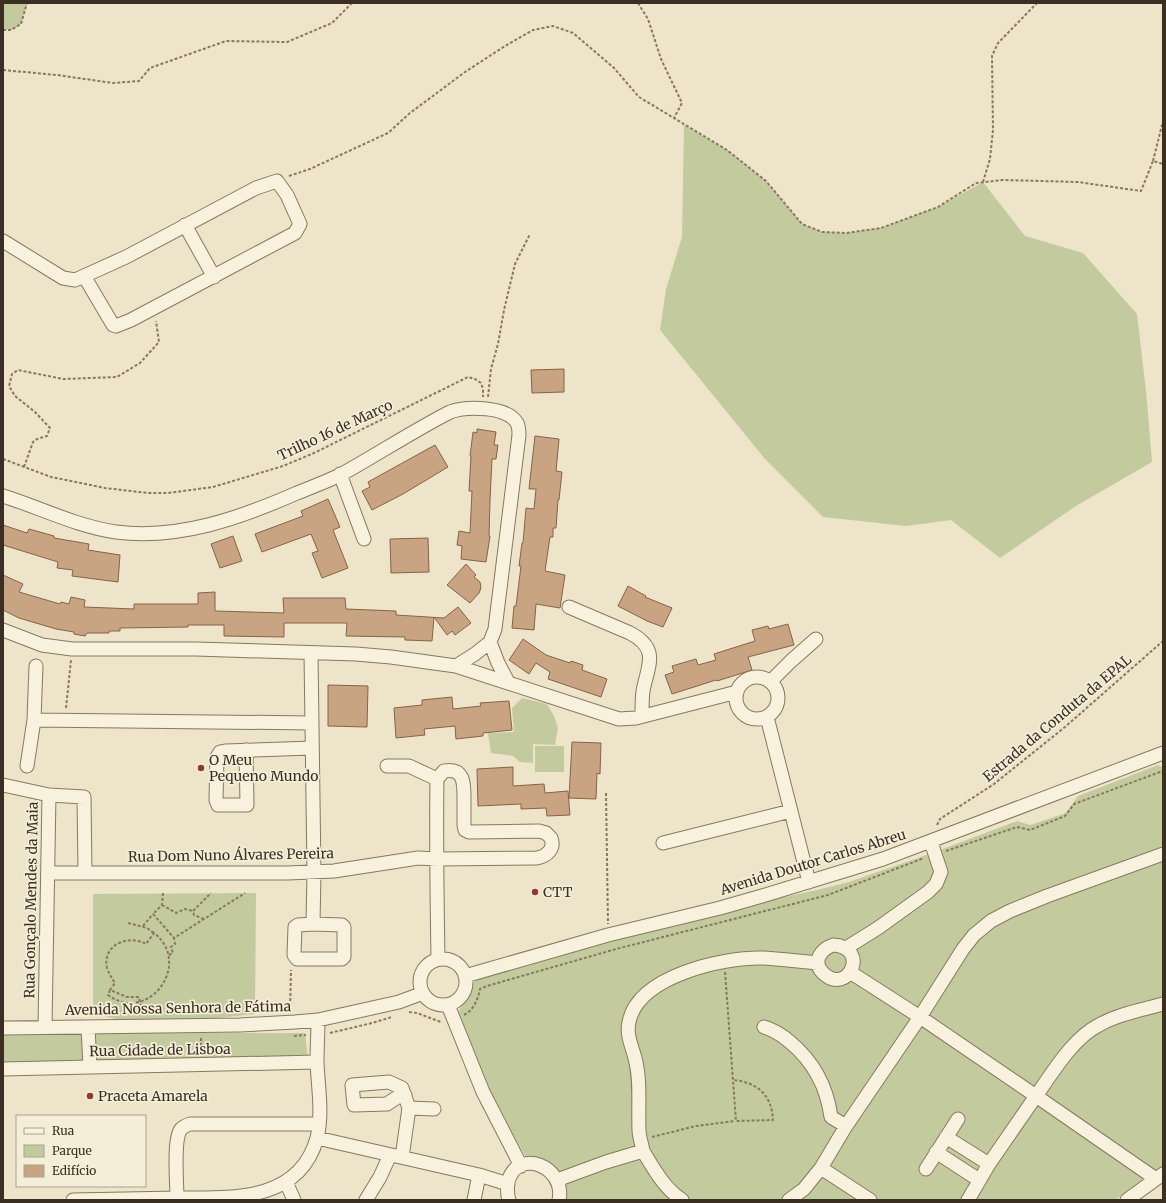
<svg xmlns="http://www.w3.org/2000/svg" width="1166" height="1203" font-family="Merriweather,serif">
<rect width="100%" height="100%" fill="#ede4ca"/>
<path fill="#c3cb9e" d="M3,3H27L21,24L11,30H3Z
M684,125L727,150L766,181L802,224L822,232L846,233L881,228L938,207L983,182L1025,236L1083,253L1137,314L1146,391L1152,462L1076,506L1000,558L951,520L906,526L823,517L765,459L660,330L666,289L682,237Z
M522,698L547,704L554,716L558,728L555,745L533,744V763L520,762L513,756L491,753L488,733L514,732L512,708Z
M535,746H564V772H535Z
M1158,765L1163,768V1168L1115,1200H567C567,1178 552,1152 527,1159L490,1094L458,1014L468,987L477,980L701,915L817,890L849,882L932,853L1017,821L1030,825L1066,813L1078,796Z
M256,893L255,1014L143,1026L93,1013V894Z
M3,1033H305L308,1059L3,1064Z"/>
<path fill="#c8a482" stroke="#866346" d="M564,369V392L532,393L531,370Z
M477,429L496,432L494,445H498L496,459H492L490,500L489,536H490L486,562L461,559L462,546L457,545L459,531L470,533L472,491H469L471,456H470L473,432L477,433Z
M535,436L559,439L556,471L562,472L559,500H558L556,528H553V537H550L545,571L565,575L560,608L536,604L534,630L512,628L514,606H516L521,566H519L522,543H523L526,508L534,509L536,489H529Z
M435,445L448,467L403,494L372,510L362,491L370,487L368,482Z
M328,499L340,527L333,530L348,568L322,578L312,553L318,551L311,534L262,552L255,534L303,516L301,511Z
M3,525L27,533L29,529L54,536V538L89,544L88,550L120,555L118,582L72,576L73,570L57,568L58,562L3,545Z
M233,536L242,561L220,568L211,544Z
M428,538L429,572L391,573L390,539Z
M466,564L476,575L474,577L480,582L481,588L479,593L470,603L447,585Z
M3,575L23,584L19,592L60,604L61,602L69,604L71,597L85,600L84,607L134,609V604H198V593L215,592V611L284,613L283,598H345L346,609L396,611V615L444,618L458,607L471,623L455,635L452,631L447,635L434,617L432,641L405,640V637L346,636L347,623H284V637L224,636V625H188V627L120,628V631H109V633H87L85,636L74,634V632L56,629L19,618L3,610Z
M628,586L646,596L645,597L672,608L663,627L647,621L618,606Z
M788,624L794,645L748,657L752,670L717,681L716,680L672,694L665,675L674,672L672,666L696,659L698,665L716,660L714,654L755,641L752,630L768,626L769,629Z
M523,639L546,655L570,663L571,661L583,665L582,670L607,679L601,697L548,679L550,672L536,663L529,674L509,660Z
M328,685L368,686L367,727L328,726Z
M452,697L453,709L481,706L480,703L509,701L512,730L483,733V736L456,739L455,726L424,729L425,735L396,738L394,708L422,705V700Z
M572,742L601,743L600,774L597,773L596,799L569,798Z
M513,767V786L544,784L545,793L568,791L570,815L547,816L546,808L521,809V804L478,806L477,769Z"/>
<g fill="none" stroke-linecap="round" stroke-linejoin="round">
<g stroke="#88785f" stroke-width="15">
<path id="minor" d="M185,225L214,277
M3,241L63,278L75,280L84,276L113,325L116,326L131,320L295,233L300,224L287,195L277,181L256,188L126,257L84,276
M340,474L364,539
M3,496C41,508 76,526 116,532C179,540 240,518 297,493C312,487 328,481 342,474C378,454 413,431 450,412C467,406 507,406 517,423C519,427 519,431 519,435L495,629L490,642L475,654L456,666
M569,607L630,633C660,649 648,665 643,691C642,699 642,708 642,716
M3,630L42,645L72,649H196L356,654L391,657L456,666L619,719L636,718L737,692
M490,642L498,663L508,682
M311,653L314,872L313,924L298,925L295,927L294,955L297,959H342L344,957V927L342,925L313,924
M736 698a21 21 0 1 1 42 0a21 21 0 1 1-42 0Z
M770,682L791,661L816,639
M767,717L809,882
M34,720L36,666
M246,750L247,805H218L216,800L217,757L220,752L225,751L312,748
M27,766L34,720L312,723
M387,766H409L437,779
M3,785L49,795L45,1027
M49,795L84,797L85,873
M663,843L791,811
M48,873H288L334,871L418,858L437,859L537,858C547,856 555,849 551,838L546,833L539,831L469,832L465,830L464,825C464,817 464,808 464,799C464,785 465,767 444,771L437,779C436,839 437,899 438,959
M833,945C871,947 848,997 823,973C811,961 822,949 833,945Z
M846,948L878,928L928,892L936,884L941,872L931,842
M420 982a23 23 0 1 1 46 0a23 23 0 1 1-46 0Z
M850,972L920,1017L1036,1096L989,1164L968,1200
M465,976L608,935L720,908L762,896L883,859L1163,753
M448,1005L483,1092L521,1166
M88,1027L90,1067
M764,1027C774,1030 782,1035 790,1042C814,1062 827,1087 831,1117L846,1126
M3,1028L240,1025L295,1022L318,1020L399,1002L423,993
M3,1069L317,1062
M409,1108L434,1109
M946,1137L989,1164
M317,1138L479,1175L474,1200
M643,1151C654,1169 664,1188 682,1200
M936,1152L979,1180
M402,1157L409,1108L402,1088L389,1082L352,1085L354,1105L387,1104L399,1096L405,1095
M821,1168L870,1200
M926,1169L958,1119
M479,1175L508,1184
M1156,1179L1036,1096C1053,1072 1073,1038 1099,1025C1118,1014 1142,1010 1163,1004
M557,1180L606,1162L643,1151C642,1144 639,1137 639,1130C638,1106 641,1081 635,1058C632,1046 626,1035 629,1022C638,976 723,957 763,958C781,959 799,961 817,963
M286,1182L294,1200
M177,1198C177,1184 173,1139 181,1129C184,1126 187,1125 190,1124H319
M73,1200C108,1199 142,1199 177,1198C230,1198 299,1203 317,1138C323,1113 318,1087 317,1062C317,1048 318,1034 318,1020
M366,1200L380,1177L390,1155
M509,1200C507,1194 507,1189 508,1182C517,1147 566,1166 559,1200
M789,1200L804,1189L821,1168L846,1126L920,1017L963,949L974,935L991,921L1010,911L1047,896L1163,854
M1127,1200L1163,1174"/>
</g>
<path stroke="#88785f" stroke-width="2" stroke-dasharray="3 2" stroke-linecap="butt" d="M638,3L648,19L661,59L682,103L674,118
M3,30H11L21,24L27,3
M3,70L57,75L113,83L139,81L150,68L226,41L287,42L332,23L352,3
M1153,161L1163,121
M289,176L310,169L388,133L410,113L465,72L505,46L533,30L553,26L573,33L614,68L639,97L727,150L766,181L802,224L822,232L846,233L881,228L938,207L976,183L1003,180L1078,182L1141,191L1153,161L1163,164
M983,182L990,159L993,130L992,56L998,43L1037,3
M488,397L491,369L498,344L504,310L515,264L530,234
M3,459L51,477L105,488L148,493H168L213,487L283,466L314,453L468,377L475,379L481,383L483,389V397
M24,467L33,442L37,439L47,436L50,428L35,412L15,396L9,386L12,374L18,370L63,379L117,377L140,363L159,342L156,321
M66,708L71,660
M606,793L608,924
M937,825L940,819L994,784L1065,727L1163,641
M946,851L1017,827L1030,830L1065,816L1074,804L1160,772L1163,774
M163,893L162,905L153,914L174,938
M162,905L176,913L185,909L193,911
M204,919L194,915L193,911L211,893
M128,923L147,928L154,933
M143,926L153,914
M169,955L173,953L171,947L175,944L174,938L245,893
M725,972L736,1121L773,1120C772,1095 757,1082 733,1080
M110,990L108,995C149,1025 193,963 154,933L146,944C128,934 102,945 107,968C109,974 112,978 115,983L110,990L127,997H139L142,1015
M290,1011L291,970
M409,1012L417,1013L441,1022
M464,1015C474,1010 478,999 480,989L487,986L616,949L828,895L924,858
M330,1033L372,1023L392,1017
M294,1036L306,1035
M201,1038V1053
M652,1137L696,1126L735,1121"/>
<use href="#minor" stroke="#f7f1dd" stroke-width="13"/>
</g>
<g fill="#943732" stroke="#f4eed9" stroke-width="1.5">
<circle cx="201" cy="768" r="4"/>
<circle cx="535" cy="892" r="4"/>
<circle cx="90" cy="1096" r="4"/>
</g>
<g text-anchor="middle" stroke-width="3.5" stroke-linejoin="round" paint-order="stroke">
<g font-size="14" fill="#3a2f22" stroke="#f4eed9">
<text transform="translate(335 430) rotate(-25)" y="5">Trilho 16 de Março</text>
<text transform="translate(1057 718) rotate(-40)" y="5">Estrada da Conduta da EPAL</text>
<text transform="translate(231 855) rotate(-1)" y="5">Rua Dom Nuno Álvares Pereira</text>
<text transform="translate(813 862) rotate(-17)" y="5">Avenida Doutor Carlos Abreu</text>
<text transform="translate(31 900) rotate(-89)" y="5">Rua Gonçalo Mendes da Maia</text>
<text transform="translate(178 1008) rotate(-1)" y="5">Avenida Nossa Senhora de Fátima</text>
<text transform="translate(160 1050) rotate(-1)" y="5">Rua Cidade de Lisboa</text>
</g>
<g font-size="14" fill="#3a2f22" stroke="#f4eed9" text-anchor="start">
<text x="209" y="765">O Meu<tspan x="209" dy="16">Pequeno Mundo</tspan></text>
<text x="543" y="897">CTT</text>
<text x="98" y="1101">Praceta Amarela</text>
</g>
</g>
<rect width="1166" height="1203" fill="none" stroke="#3a2f22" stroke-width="8"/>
<rect x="16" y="1115" width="130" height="72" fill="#f4eed9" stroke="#aaa290"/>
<rect x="24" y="1128" width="20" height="6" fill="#f7f1dd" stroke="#aaa290"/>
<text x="52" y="1135" font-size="12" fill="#3a2f22">Rua</text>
<rect x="24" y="1145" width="20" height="12" fill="#c3cb9e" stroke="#aaa290"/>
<text x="52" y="1155" font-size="12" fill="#3a2f22">Parque</text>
<rect x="24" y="1165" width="20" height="12" fill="#c8a482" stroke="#aaa290"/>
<text x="52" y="1175" font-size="12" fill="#3a2f22">Edifício</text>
</svg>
